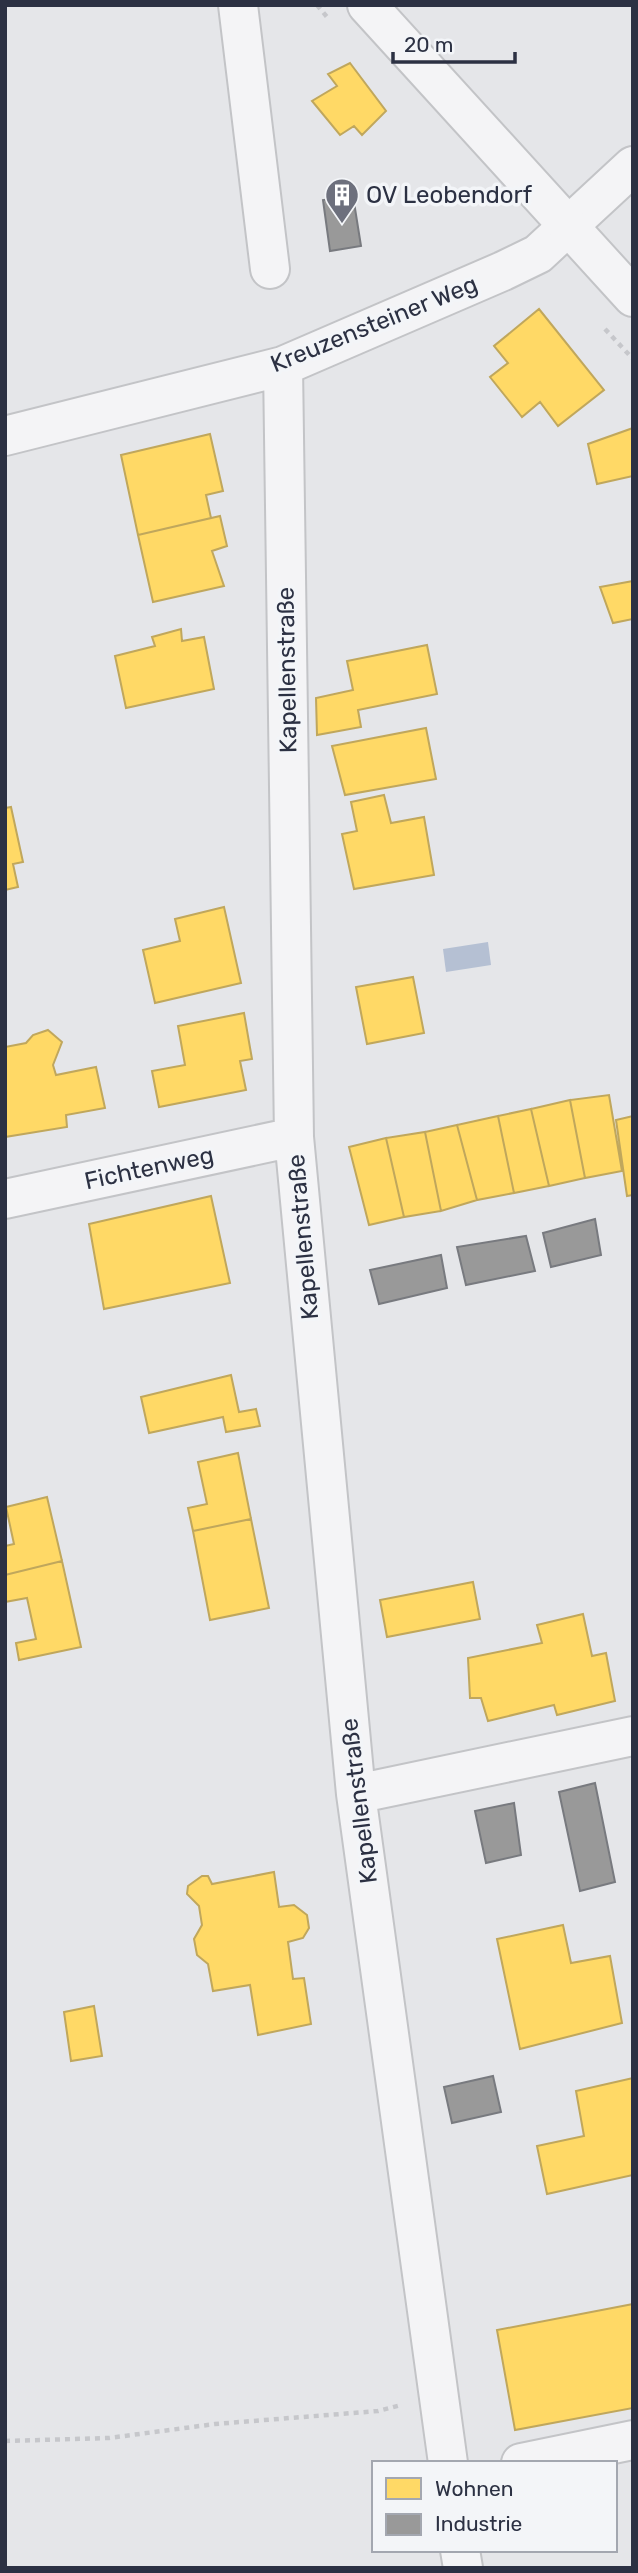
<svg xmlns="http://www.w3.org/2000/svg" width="638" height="2573" font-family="Rubik,sans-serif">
<rect width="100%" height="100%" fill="#e5e6e9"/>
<path fill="#b5c0d3" d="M488,942L491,965L446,972L443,949Z"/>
<path fill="#ffd966" stroke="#c0a75c" stroke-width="2" d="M350,63L386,111L362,135L354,126L340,135L312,101L337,86L328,74Z
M539,309L604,390L558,426L540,402L522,417L490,377L508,363L494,346Z
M633,428V476L597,484L588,444Z
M210,434L223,491L206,495L211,518L138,535L121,455Z
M220,516L227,546L212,551L224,586L153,602L138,535Z
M633,581V619L613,623L600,587Z
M181,629L182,641L204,637L214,689L126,708L115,656L155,646L152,637Z
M427,645L437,694L358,710L361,727L317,735L316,698L353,690L347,661Z
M426,728L436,779L345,795L332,746Z
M384,795L391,823L424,817L434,875L354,889L342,834L357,831L351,802Z
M11,807L23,862L13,864L18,887L5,890V808Z
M224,907L241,983L155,1003L143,950L180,941L175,919Z
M413,977L424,1033L367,1044L356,987Z
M244,1013L252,1059L240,1061L246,1090L159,1107L152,1071L185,1065L178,1026Z
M48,1030L62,1042L53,1065L56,1075L96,1067L105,1108L66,1115L67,1127L5,1137V1047L26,1043L33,1035Z
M609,1095L622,1171L585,1178L570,1100Z
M570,1100L585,1178L549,1186L531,1109Z
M531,1109L549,1186L514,1193L498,1116Z
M498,1116L514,1193L477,1200L457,1125Z
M633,1116V1195L627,1196L616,1120Z
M457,1125L477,1200L441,1211L425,1132Z
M425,1132L441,1211L404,1217L386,1138Z
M386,1138L404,1217L369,1225L349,1147Z
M211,1196L230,1283L104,1309L89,1224Z
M231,1375L239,1412L256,1409L260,1426L226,1432L223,1417L149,1433L141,1397Z
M238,1453L251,1519L193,1531L188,1508L207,1504L198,1462Z
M47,1497L62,1561L5,1575V1546L14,1544L6,1507Z
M251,1519L269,1608L210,1620L193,1531Z
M62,1561L81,1647L19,1660L16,1643L36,1639L27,1598L5,1602V1575Z
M473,1582L480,1619L387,1637L380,1600Z
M583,1614L592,1656L606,1653L615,1701L557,1715L554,1705L488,1721L481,1698H470L468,1658L542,1643L537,1625Z
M274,1872L279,1907L294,1905L307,1915L309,1928L303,1938L288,1942L293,1979L304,1978L311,2024L258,2035L250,1985L213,1991L208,1964L197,1955L194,1939L202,1925L199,1906L187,1894L188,1886L202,1876H208L212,1884Z
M563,1925L571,1963L610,1956L622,2023L520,2049L497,1939Z
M94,2006L102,2056L71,2061L64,2012Z
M633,2078V2175L547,2194L537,2146L584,2136L576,2091Z
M633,2304V2408L515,2430L497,2330Z"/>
<path fill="#999" stroke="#787a7f" stroke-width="2" d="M353,196L361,246L330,251L323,200Z
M595,1219L601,1255L551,1267L543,1233Z
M526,1236L535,1271L466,1285L457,1247Z
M441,1255L447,1288L379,1304L370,1270Z
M595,1783L615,1882L580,1891L559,1792Z
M514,1803L521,1855L486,1863L475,1811Z
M493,2076L501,2112L452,2123L444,2087Z"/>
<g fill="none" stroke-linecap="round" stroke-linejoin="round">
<g stroke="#c3c4c7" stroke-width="42">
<path id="minor" d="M238,5L270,269
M283,366L294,1137L356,1794L448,2463
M5,436L283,366L503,271L538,254L633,166
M5,1199L294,1137
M356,1794L633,1736
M521,2463L633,2440
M460,2550L463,2568"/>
</g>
<g stroke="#c3c4c7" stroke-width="42">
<path id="tertiary" d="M367,5L633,297"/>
</g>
<path stroke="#c6c7cb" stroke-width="4.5" stroke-dasharray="5 5" stroke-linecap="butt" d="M317,5L327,17
M605,329L633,359
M5,2441L109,2438L215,2424L378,2411L401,2405"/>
<use href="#minor" stroke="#f4f4f6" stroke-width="38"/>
<use href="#tertiary" stroke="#f4f4f6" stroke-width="38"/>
</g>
<defs>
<g id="building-pin" transform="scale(1.75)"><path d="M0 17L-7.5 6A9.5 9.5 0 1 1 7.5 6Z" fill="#6d707d" stroke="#f3f5f8"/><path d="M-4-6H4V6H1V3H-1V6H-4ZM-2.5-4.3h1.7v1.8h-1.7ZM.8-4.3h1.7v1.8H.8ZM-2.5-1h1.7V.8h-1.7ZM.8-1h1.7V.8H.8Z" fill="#fff"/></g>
</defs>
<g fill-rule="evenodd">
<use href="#building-pin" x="342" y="195"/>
</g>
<g text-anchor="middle" stroke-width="7" stroke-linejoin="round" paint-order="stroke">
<g font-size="24" fill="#2c3143" stroke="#f3f5f8" text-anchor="start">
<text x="366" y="203">OV Leobendorf</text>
</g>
<g font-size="24" fill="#2c3143" stroke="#f3f5f8">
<text transform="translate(374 324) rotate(-22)" y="8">Kreuzensteiner Weg</text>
<text transform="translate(287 670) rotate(-91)" y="8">Kapellenstraße</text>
<text transform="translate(149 1168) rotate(-12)" y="8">Fichtenweg</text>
<text transform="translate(303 1237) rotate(-95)" y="8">Kapellenstraße</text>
<text transform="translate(359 1801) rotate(-97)" y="8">Kapellenstraße</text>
</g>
</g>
<rect width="638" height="2573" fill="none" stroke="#2c3143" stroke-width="14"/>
<rect x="372" y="2461" width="245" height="91" fill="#f3f5f8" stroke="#a3a7b0" stroke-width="2"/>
<rect x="386" y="2478" width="35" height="21" fill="#ffd966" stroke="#a3a7b0" stroke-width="2"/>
<text x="435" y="2496" font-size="21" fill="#2c3143">Wohnen</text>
<rect x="386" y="2514" width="35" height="21" fill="#999999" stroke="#a3a7b0" stroke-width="2"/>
<text x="435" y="2531" font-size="21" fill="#2c3143">Industrie</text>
<path d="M393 52v10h122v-10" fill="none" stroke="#2c3143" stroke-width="3.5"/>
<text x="404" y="52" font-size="21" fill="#2c3143" stroke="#f3f5f8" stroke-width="5" paint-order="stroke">20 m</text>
</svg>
